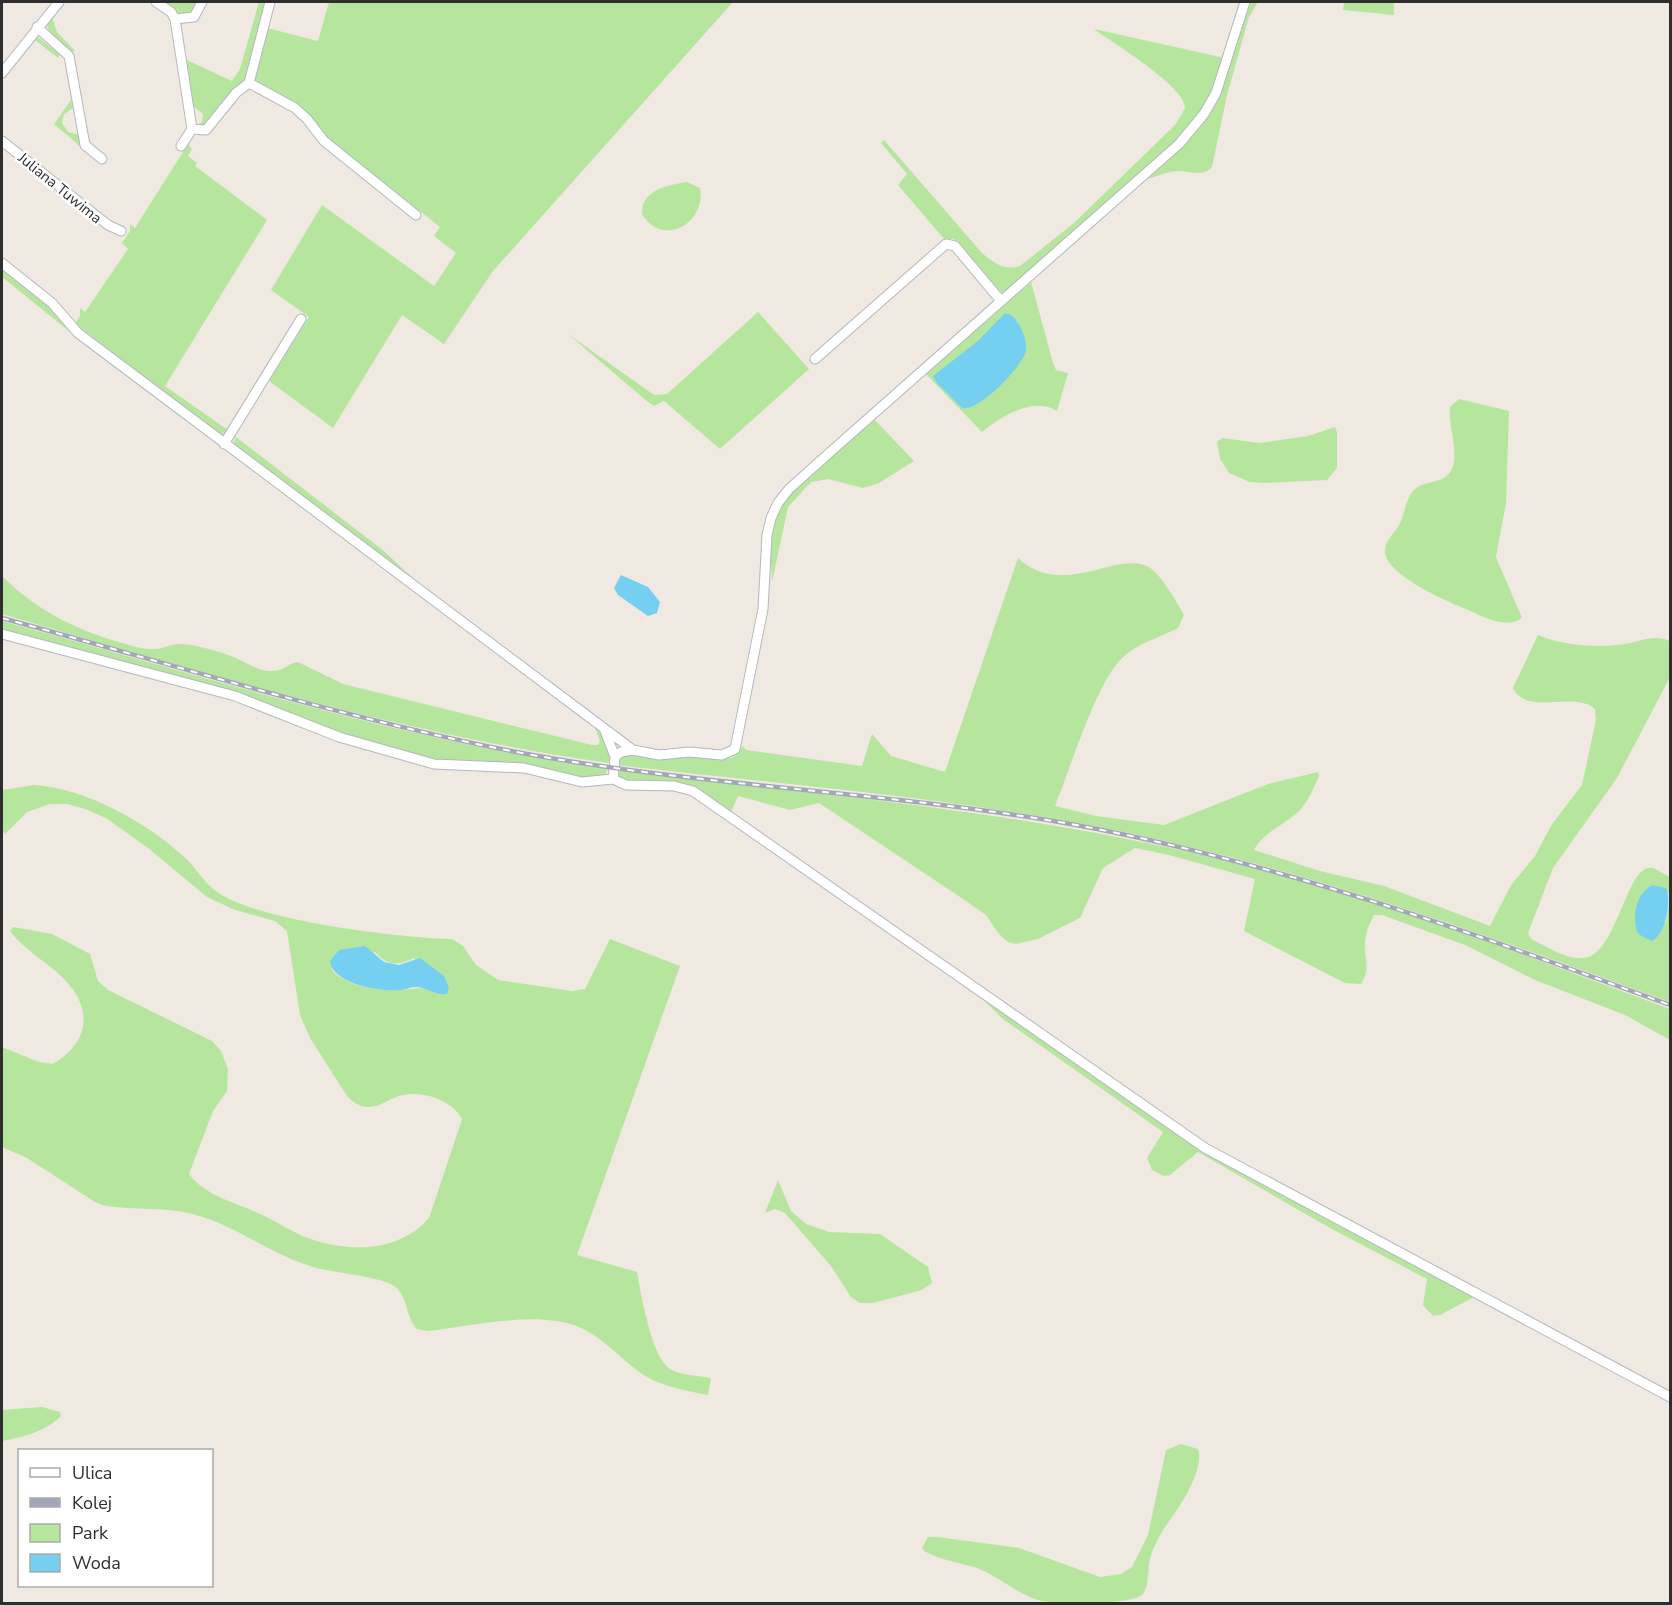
<svg xmlns="http://www.w3.org/2000/svg" width="1672" height="1605" font-family="'Nunito Sans',sans-serif">
<rect width="100%" height="100%" fill="#efe9e1"/>
<path fill="#b6e59e" fill-rule="evenodd" d="M164,2H198L194,11L180,14Z
M259,2H267L246,80L205,126L197,125L202,122L203,114L193,106L187,60L232,81L240,69Z
M329,2H733L493,271L444,344L402,315L333,428L269,381L309,317L271,290L322,205L434,286L456,253L434,236L440,227L255,80L267,28L318,41Z
M1251,2H1258L1249,17L1227,95L1212,167C1203,178 1188,170 1176,171C1166,172 1157,176 1148,179L1194,133L1215,106Z
M1344,2H1394V15L1343,10Z
M52,18L57,32L75,51L70,52L49,31L47,24Z
M1094,29L1225,58L1209,101L1174,144L1004,293L1001,292L953,239L945,240L898,185L907,174L881,143L884,140L982,253C994,263 1004,271 1020,266L1074,223L1176,124L1185,108C1186,87 1113,43 1094,29Z
M38,37L60,55L58,58L35,40Z
M71,100L73,108L64,114L62,123L68,132L79,135L82,148L54,124Z
M188,144L192,149L188,156L197,163L195,166L267,220L165,386L228,430L221,436L75,323L80,316V308L85,312L128,249L122,243L130,231V224L135,228Z
M687,182L700,188C707,222 663,249 642,214C641,190 668,185 687,182Z
M2,268L51,308L70,332L2,277Z
M1031,282L1053,363L1056,370L1068,373L1057,411C1033,396 1000,417 982,432L925,373Z
M758,312L809,369L720,449L664,401L654,406L648,402L568,334L654,395L667,394Z
M1459,399L1509,411L1506,503L1496,557L1522,618C1506,630 1482,616 1466,609C1447,601 1382,574 1385,549C1386,540 1395,532 1399,525C1405,514 1406,496 1416,488C1429,479 1447,485 1453,466C1458,448 1448,425 1450,407Z
M873,418L914,461L879,483L863,488L828,479L811,482L788,507L772,582L770,542L776,512L796,486Z
M1335,427L1337,432V468L1327,480L1264,483L1250,482L1229,473L1220,459L1217,442L1222,438L1259,443L1308,436Z
M236,437L384,551L426,591L233,445Z
M1018,558C1066,603 1125,542 1155,572C1166,583 1176,601 1184,615L1178,628C1159,638 1137,643 1121,659C1096,684 1070,769 1055,806L1096,816L1164,825L1268,784L1318,772L1319,776C1313,789 1308,803 1297,813C1283,825 1263,833 1254,850L1320,871L1384,886L1490,926L1511,885L1535,856L1552,824L1582,785L1596,720L1595,709C1574,690 1527,717 1513,688L1538,635C1565,646 1596,648 1625,644C1643,641 1653,634 1670,641V677L1617,778L1553,868L1528,933L1531,939C1546,946 1567,960 1583,958C1618,956 1626,861 1653,868L1670,877V899V892L1636,909L1635,923L1638,934L1666,922L1670,899V1002C1508,943 1346,883 1177,844C993,800 804,787 616,765L620,758L633,754L730,758L735,756L743,746L746,750L862,766L872,734L891,756L945,772Z
M2,576C34,608 72,628 115,641C127,644 139,649 151,649C162,650 171,643 182,644C197,645 217,651 231,656C245,661 257,672 273,671C283,671 289,663 298,662L343,684L592,745H598L600,741L595,728L601,733L610,757L608,763C405,734 199,672 2,614Z
M2,621C200,675 403,741 608,769L604,777L593,780L450,764L345,737L285,712L2,631Z
M616,770C817,794 1018,811 1215,858C1371,895 1521,954 1670,1009V1040L1625,1015L1535,980L1465,945L1382,915H1374C1370,923 1365,933 1365,943C1364,959 1371,969 1361,984L1345,983L1244,931L1255,879L1169,855L1135,848L1103,868L1080,918L1038,939L1016,944L1008,942L999,934L986,915L969,903L819,803L790,810L738,796L731,812C716,801 701,788 683,783C661,778 638,786 618,777Z
M34,785C85,788 146,822 183,856C195,866 204,883 217,892C258,921 400,938 452,939L463,946L476,965L498,980L572,991L585,989L610,939L680,966L577,1255L637,1272C641,1293 651,1357 670,1369C680,1375 699,1376 711,1378L708,1395C684,1390 658,1386 638,1371C619,1357 601,1336 579,1327C535,1310 473,1326 427,1331L417,1329C405,1318 409,1296 394,1286C380,1276 331,1273 310,1266C269,1253 235,1225 193,1214C165,1207 135,1210 106,1206L95,1202L27,1158L2,1147V1047L39,1062L53,1064C90,1042 94,1008 62,977C46,961 24,950 10,931L13,927L52,934L90,954L98,981L108,990L212,1041L221,1051L228,1069L227,1091L213,1111L189,1174C206,1197 236,1202 260,1214C276,1221 290,1231 305,1237C346,1253 399,1253 429,1218L462,1119C452,1100 424,1091 403,1095C391,1097 380,1108 367,1107C359,1107 352,1101 347,1096L310,1038L300,1015L287,931L275,921L235,910L207,897L148,848L106,818L85,809L67,804H50L27,812L5,834L2,830V790ZM375,952C388,966 397,966 414,958L440,995C422,985 418,989 400,990C378,991 345,986 331,969Z
M973,990L1183,1137L1476,1296L1440,1315L1433,1316L1423,1305L1427,1279L1330,1228L1198,1152L1170,1175L1164,1176L1152,1170L1147,1158L1163,1132L1003,1019Z
M778,1180L791,1211L806,1224L829,1232L880,1234L928,1267L932,1283L922,1290L873,1303H860L851,1297L831,1266L785,1213L775,1209L765,1213Z
M42,1407L60,1412L61,1416C45,1432 23,1437 2,1441V1410Z
M1181,1444L1198,1449C1205,1469 1180,1507 1168,1523C1161,1532 1155,1544 1151,1555C1147,1566 1150,1587 1142,1595C1128,1605 1055,1605 1038,1600C1016,1593 998,1576 977,1568C965,1564 926,1557 922,1548L928,1537H937L1019,1548L1100,1577L1121,1574L1132,1567L1148,1535L1166,1450Z"/>
<path fill="#75cff0" d="M1005,313C1014,315 1017,321 1021,328C1024,335 1027,343 1026,351C1022,367 979,412 962,408L937,383L933,376L978,341Z
M621,575L648,587L660,602L657,613L648,616L618,595L614,588Z
M1652,885L1666,888C1672,900 1666,934 1652,941L1638,934C1631,918 1636,894 1652,885Z
M365,946L384,962L399,965L420,958L444,976L449,988L447,994C436,996 427,987 416,987C411,987 407,989 402,990C382,992 333,985 330,961L339,950Z"/>
<g fill="none" stroke-linecap="round" stroke-linejoin="round">
<g stroke="#b4b7c1" stroke-width="11">
<path id="minor" d="M156,2L171,12L175,19L192,129L181,146
M175,19L194,17L202,2
M37,27L69,56L85,145L102,159
M2,73L59,2
M249,83L295,108L307,119L324,141L416,215
M192,129L206,130L236,93L249,83L270,2
M2,141L108,225L121,231
M2,263L52,303L78,333L633,750
M815,359L946,244L955,246L1001,301
M224,444L301,319
M2,634L235,696L339,737L434,764L524,768L582,782L613,779L626,785L674,786L693,791L1205,1148L1670,1397
M605,731L615,757L613,779
M615,757L621,752L633,750L659,755L689,752L722,755L735,749L763,609L767,535L771,518L778,503L789,489L828,454L1179,144L1204,114L1216,93L1245,2"/>
</g>
<use href="#minor" stroke="#fff" stroke-width="9"/>
<g stroke="#a3a6b8" stroke-width="4.5">
<path id="rail" d="M2,618C171,664 339,717 511,751C698,787 889,791 1076,825C1281,863 1475,934 1670,1005"/>
</g>
<use href="#rail" stroke="#fff" stroke-width="2" stroke-dasharray="7" stroke-linecap="butt"/>
</g>
<g text-anchor="middle" stroke-width="5" stroke-linejoin="round" paint-order="stroke">
<g font-size="15" fill="#2e2e2e" stroke="#fff">
<text transform="translate(60 188) rotate(39)" y="5">Juliana Tuwima</text>
</g>
</g>
<rect width="1672" height="1605" fill="none" stroke="#2e2e2e" stroke-width="6"/>
<rect x="18" y="1449" width="195" height="138" fill="#ffffff" stroke="#ababab" stroke-width="1.5"/>
<rect x="30" y="1468" width="30" height="9" fill="#ffffff" stroke="#ababab" stroke-width="1.5"/>
<text x="72" y="1479" font-size="18" fill="#2e2e2e">Ulica</text>
<rect x="30" y="1498" width="30" height="9" fill="#a3a6b8" stroke="#ababab" stroke-width="1.5"/>
<text x="72" y="1509" font-size="18" fill="#2e2e2e">Kolej</text>
<rect x="30" y="1524" width="30" height="18" fill="#b6e59e" stroke="#ababab" stroke-width="1.5"/>
<text x="72" y="1539" font-size="18" fill="#2e2e2e">Park</text>
<rect x="30" y="1554" width="30" height="18" fill="#75cff0" stroke="#ababab" stroke-width="1.5"/>
<text x="72" y="1569" font-size="18" fill="#2e2e2e">Woda</text>
</svg>
